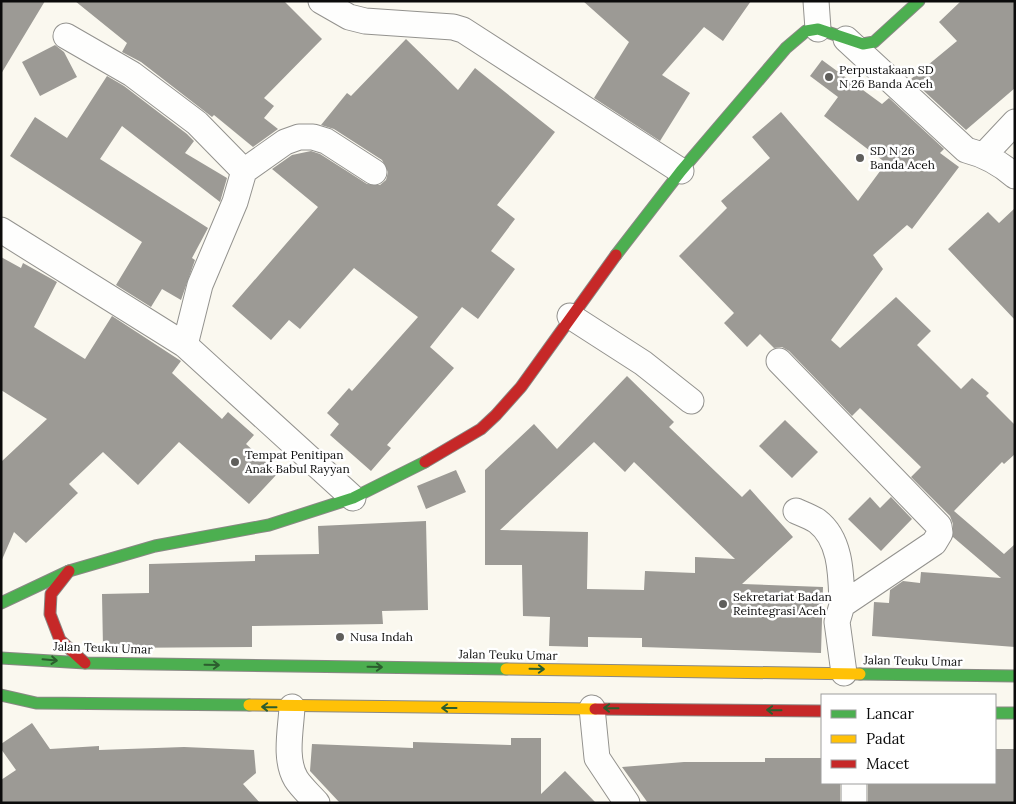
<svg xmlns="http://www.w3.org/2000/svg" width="1016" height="804" font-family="Lora,serif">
<rect width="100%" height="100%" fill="#faf8ef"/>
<path fill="#9c9a95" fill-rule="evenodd" d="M1,1H45L1,74Z
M75,1H284L322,39L264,98L274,106L264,118L278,129L253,147L214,115L212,117L141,62L122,52L127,43Z
M583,1H751L723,41L704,27L662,75L690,93L660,141L594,98L629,42Z
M961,1H1015V88L966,130L911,79L957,41L939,22Z
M406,39L458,90L475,68L555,132L497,205L515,219L491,251L515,269L478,319L462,307L430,347L454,368L387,445L391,448L371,471L330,435L339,424L327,413L349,388L352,391L418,317L354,268L300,329L289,320L271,340L232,306L318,207L272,169L292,155L311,151L320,154L367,184L380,185L386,180L388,172L382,160L334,129L321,125L347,93L351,96Z
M55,45L64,52L77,77L40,96L22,62Z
M822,60L882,104L889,98L944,149L940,153L959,167L912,229L907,225L873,255L883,269L831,340L840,348L896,297L931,331L917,345L961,389L972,378L989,393L986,396L1015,425V454L1004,464L1002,462L954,511L1004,554L1015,544V647L872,636L874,602L889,603L890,590L903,581L920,583L921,572L1001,578L953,537V524L950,516L911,477L921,467L860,408L852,416L789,351L782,347L774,348L760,334L747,347L724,323L734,313L679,256L727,208L721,201L770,158L752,137L781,112L858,201L886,163L824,116L838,97L810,76Z
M107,76L124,86L187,134L194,141L185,153L227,178L220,202L122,126L100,159L208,228L192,258L195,260L181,300L162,289L151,307L116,285L142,242L10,156L35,117L67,138Z
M1015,208V320L948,249L988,212L999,223Z
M1,257L21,268L23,263L57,282L34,327L85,359L112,316L181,361L172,373L222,419L228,412L254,435L246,444L278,473L249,504L179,442L138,485L103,452L69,484L78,493L26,543L14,532L1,562V462L47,419L1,390Z
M627,376L674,422L669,427L742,497L750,489L793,537L742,584L823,587L821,653L642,647V638L588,637V647L549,646L550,617L523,616L522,565H485V470L534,424L557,449ZM594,442L625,472L634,462L735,559L695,557V573L645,571L644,590L587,589L588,532L500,530Z
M785,420L818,452L792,478L759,446Z
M456,470L466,492L426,509L417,486Z
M870,497L880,508L891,497L912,519L881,551L848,519Z
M426,521L428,610L382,611L383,624L252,626V647L103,648L102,594L149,593V564L255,561V555L319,554L318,526Z
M32,723L50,749L99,746V750L184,747L254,750L256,773L243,784L260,803H1V780L16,770L1,749V744Z
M511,738H541V794L565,771L596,803H340L310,771L312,744L413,748V742L511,745Z
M995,749H1015V803H868V783H995Z
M765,758H822V783H840V803H648L622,767L684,762H765Z"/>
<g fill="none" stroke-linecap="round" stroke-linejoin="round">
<g stroke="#93928e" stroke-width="27">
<path id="street" d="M321,1L349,17L365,21L453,27L463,30L681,171
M816,1L818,29
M66,36L132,74L197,123L244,171
M846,39L966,150C986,155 1000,163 1015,176
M984,155L1015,122
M1,230L185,345L353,498
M570,316L643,363L691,401
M185,345L200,285L235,202L244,171L285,142L299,137H313L326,141L374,172
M779,361L939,526L940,533L934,543L842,605L837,622L844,673
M796,511C803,514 811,517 817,521C842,540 841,577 842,605
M292,707C291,729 284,759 296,779C301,787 310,795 317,803
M592,708L597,758L627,803
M854,783V803"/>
</g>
<g stroke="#898884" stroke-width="13">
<path id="fast" d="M616,255L681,171L786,48L806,31L818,29L863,44L874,42L919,1
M1,603L69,571L155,546L269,525L353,498L425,462
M1,658L85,663L506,669
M860,674L1015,676
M1,695L36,703L249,705
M995,713H1015"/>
</g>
<g stroke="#898884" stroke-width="13">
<path id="slow" d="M506,669L860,674
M249,705L595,709"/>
</g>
<g stroke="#898884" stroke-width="13">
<path id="jam" d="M425,462L481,429L496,415L521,387L616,255
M69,571L51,594L50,614L60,640L85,663
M595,709L822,711"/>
</g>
<use href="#street" stroke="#fefefd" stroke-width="25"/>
<use href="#fast" stroke="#4caf50" stroke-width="11"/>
<use href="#slow" stroke="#ffc107" stroke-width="11"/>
<use href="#jam" stroke="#c62828" stroke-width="11"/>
</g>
<defs><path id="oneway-shaft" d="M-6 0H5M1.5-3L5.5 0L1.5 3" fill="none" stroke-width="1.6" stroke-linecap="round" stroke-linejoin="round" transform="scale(1.25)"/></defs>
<g stroke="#2c5d2e">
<use href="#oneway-shaft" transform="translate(50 660) rotate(5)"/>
<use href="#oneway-shaft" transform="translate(212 665) rotate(1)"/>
<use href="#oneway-shaft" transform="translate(375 667) rotate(1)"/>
<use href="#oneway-shaft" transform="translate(537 669) rotate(1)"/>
<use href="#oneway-shaft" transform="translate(269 707) rotate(-179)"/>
<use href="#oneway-shaft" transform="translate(449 708) rotate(-180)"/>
<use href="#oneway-shaft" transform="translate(611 708) rotate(-179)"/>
<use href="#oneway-shaft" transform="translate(774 710) rotate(-179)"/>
</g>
<g fill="#5f5e5b" stroke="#fff" stroke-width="2">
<circle cx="829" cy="77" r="5"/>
<circle cx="860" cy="158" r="5"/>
<circle cx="235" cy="462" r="5"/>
<circle cx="723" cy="604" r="5"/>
<circle cx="340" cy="637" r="5"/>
</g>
<g text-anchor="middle" stroke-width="5" stroke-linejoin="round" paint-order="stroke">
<g font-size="12" fill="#0b0b0b" stroke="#fff" text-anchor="start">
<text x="839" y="74">Perpustakaan SD<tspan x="839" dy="14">N 26 Banda Aceh</tspan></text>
<text x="870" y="155">SD N 26<tspan x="870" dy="14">Banda Aceh</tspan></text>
<text x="245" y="459">Tempat Penitipan<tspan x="245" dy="14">Anak Babul Rayyan</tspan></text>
<text x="733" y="601">Sekretariat Badan<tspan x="733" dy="14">Reintegrasi Aceh</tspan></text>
<text x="350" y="641">Nusa Indah</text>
</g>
<g font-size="12" fill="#0b0b0b" stroke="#fff">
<text transform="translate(103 648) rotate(2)" y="4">Jalan Teuku Umar</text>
<text transform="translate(508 655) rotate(1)" y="4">Jalan Teuku Umar</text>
<text transform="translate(913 661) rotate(1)" y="4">Jalan Teuku Umar</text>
</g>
</g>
<rect width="1016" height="804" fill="none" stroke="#0b0b0b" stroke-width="5"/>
<rect x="821" y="694" width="175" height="90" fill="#ffffff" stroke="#9d9d9d"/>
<rect x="831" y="710" width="25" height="8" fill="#4caf50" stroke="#9d9d9d"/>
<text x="866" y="719" font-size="15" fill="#0b0b0b">Lancar</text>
<rect x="831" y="735" width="25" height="8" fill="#ffc107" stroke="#9d9d9d"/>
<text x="866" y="744" font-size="15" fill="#0b0b0b">Padat</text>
<rect x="831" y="760" width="25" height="8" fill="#c62828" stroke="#9d9d9d"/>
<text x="866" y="769" font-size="15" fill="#0b0b0b">Macet</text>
</svg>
